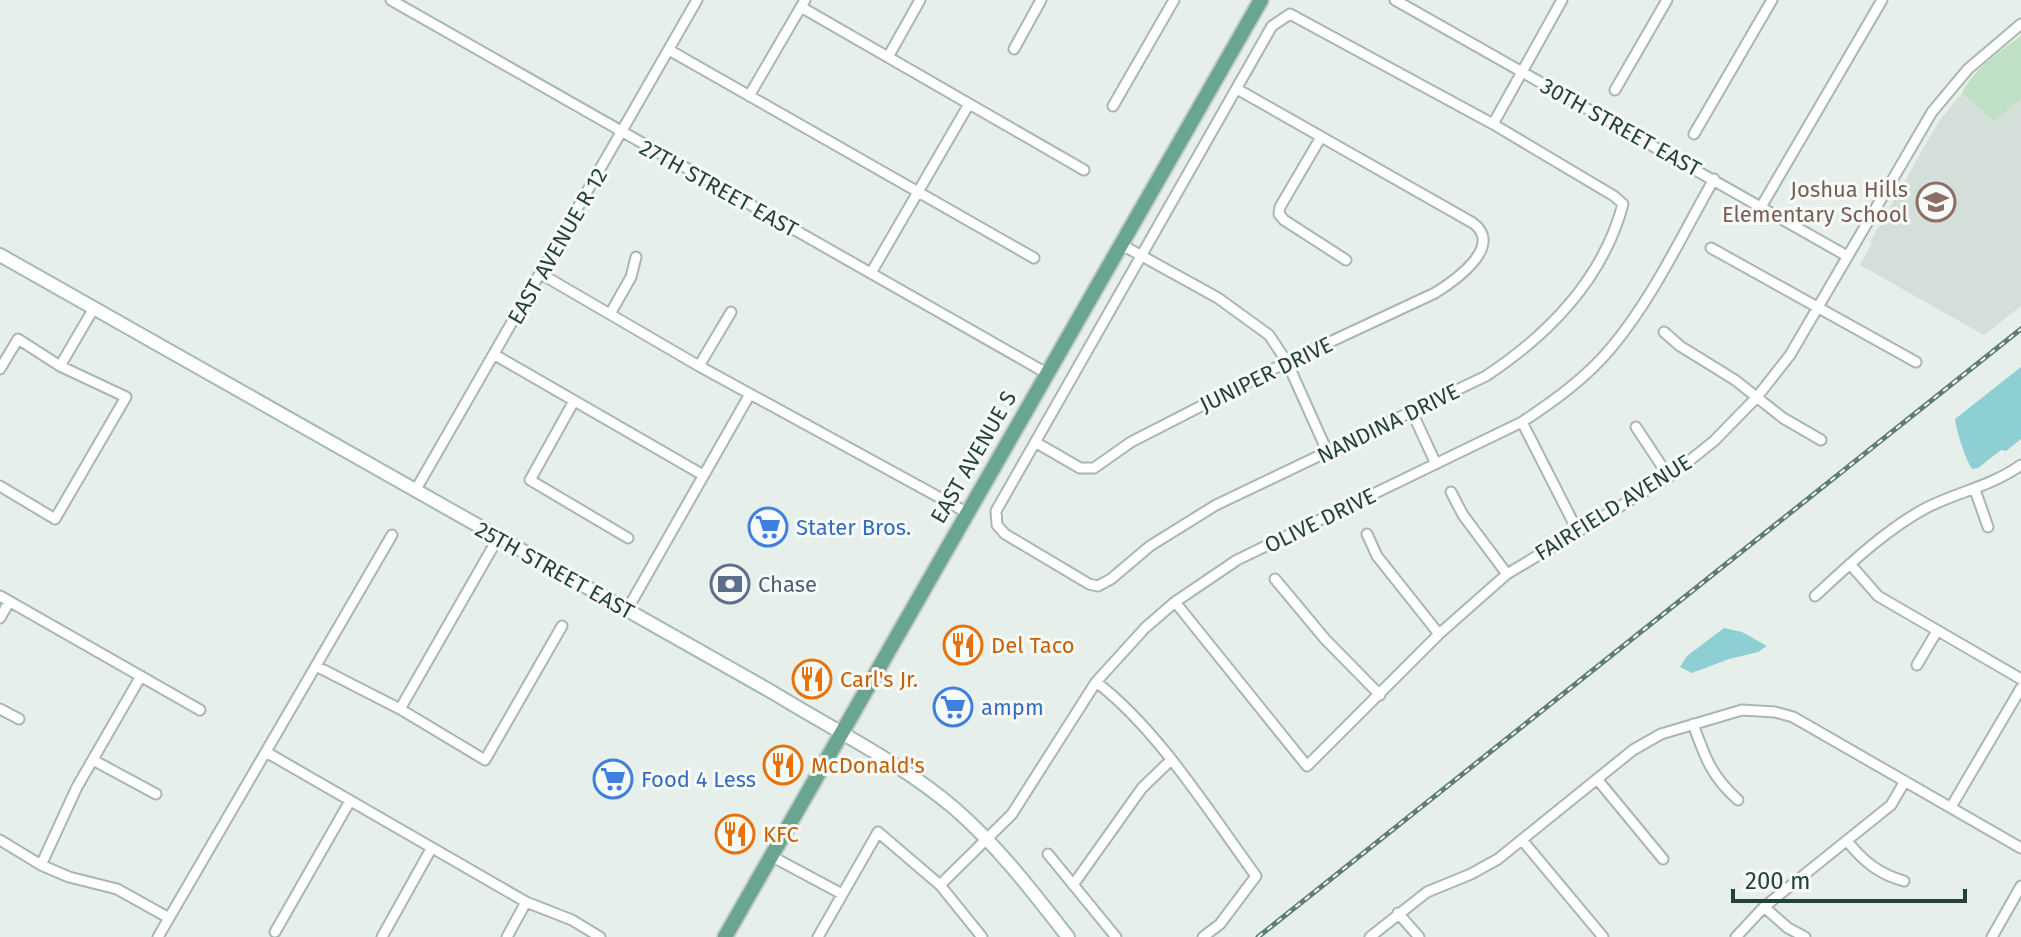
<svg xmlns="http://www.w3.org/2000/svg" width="2021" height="937" font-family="'Fira Sans',sans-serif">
<rect width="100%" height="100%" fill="#e6efea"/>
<path fill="#d4dfd9" d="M1962,93L1994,121L2021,99V306L1984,335L1860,265L1872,243L1870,242L1939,121Z"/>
<path fill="#bfe0c5" d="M2021,36V99L1994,121L1962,93C1974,69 2000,51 2021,36Z"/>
<path fill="#8ecfd3" d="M2021,367V439L2006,451L2001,450L1978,468L1972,469C1966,460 1956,430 1955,419Z
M1724,628L1742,632L1767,646L1758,652L1729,659L1692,673L1680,667L1687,656Z"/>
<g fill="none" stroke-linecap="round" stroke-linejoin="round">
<g stroke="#a8b8b1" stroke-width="13">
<path id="street" d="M391,0L1048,374
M1395,0L1847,256
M801,7L1084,170
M1290,14L1493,124L1614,196L1623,204C1603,279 1548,335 1486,376L1216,505L1150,546L1111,579L1098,586L1089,584L1005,534L997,525L996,511L1272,26Z
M1014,49L1041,0
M669,50L1034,258
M888,57L920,0
M1615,90L1667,0
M749,96L805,0
M1113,106L1174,0
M1493,124L1562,0
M1694,134L1772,0
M1321,137L1280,207L1279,214L1284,220L1346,260
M1761,207L1882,0
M1122,245L1218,298L1269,335L1287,362L1327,451
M1711,248L1916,362
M871,273L969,104
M541,274L699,366L966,512
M610,314L631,277L636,257
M1664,332L1680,346L1735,380L1783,418L1821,440
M495,355L703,475
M60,366L94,308
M699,366L731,312
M0,369L18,339L60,366L126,397L55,519L0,486
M574,401L530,480L628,538
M1412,412L1436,464
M1522,422L1577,530
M1636,427L1669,477
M1035,442L1080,468H1094L1131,442L1287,362L1435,293C1456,280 1504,246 1473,223L1237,89
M1975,490L1988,527
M415,491L697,0
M1451,492L1463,515L1507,574
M1367,534L1377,556L1439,634
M1850,564L1878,596L2021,679
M1275,579L1325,639L1380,695
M0,596L200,710
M1815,596C1849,565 1885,530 1926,508C1957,492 1992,486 2021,465
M1175,602L1307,766L1439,634L1507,574L1669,477L1714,441L1757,397L1790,355L1932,112L1968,69L2021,24
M627,610L750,394
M0,618L9,602
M1917,665L1937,631
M316,666L400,709L485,760L562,626
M1096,682C1157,728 1210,813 1256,876L1220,924L1203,937
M0,709L19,719
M400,709L498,538
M1693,724C1705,757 1711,776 1738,800
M266,752L526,902L572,920L600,937
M93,760L156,794
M1597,779L1663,859
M1951,807L2021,688
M0,840L41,865L69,877L117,889L169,918
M1522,840L1603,937
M1847,841C1864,862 1879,874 1904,881
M1048,854L1116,937
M771,856L842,894
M41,865L77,787L141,676
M940,885L1012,814L1096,682L1145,628L1175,602L1237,560L1522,422C1554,401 1586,378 1611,348C1653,298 1682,235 1714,179
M1073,885L1142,788L1170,761
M1764,907L1788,928L1805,937
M1398,913L1419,937
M275,932L350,801
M158,937L392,535
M382,937L431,849
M507,937L526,902
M818,937L878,832L940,885L982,937
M1370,937L1427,892L1471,874L1498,859L1633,750L1661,734L1742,710L1775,712L1793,717L2021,848
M1736,937L1764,907L1891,805L1905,781
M1992,937L2021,886"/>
</g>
<g stroke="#a4bbb1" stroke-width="16">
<path id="secondary" d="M0,255L772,692C832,729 900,762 954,808C997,845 1033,892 1068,937"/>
</g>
<g stroke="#c2cac7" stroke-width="18">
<path id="primary" d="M725,937L1261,0"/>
</g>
<use href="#street" stroke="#fff" stroke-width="9"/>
<use href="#secondary" stroke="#fff" stroke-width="12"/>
<use href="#primary" stroke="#6aa590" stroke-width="14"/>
<g stroke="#5f7d72" stroke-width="5">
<path id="rail" d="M1258,937L2021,329"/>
</g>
<use href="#rail" stroke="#f7fbf8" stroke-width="2" stroke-dasharray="6" stroke-linecap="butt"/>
</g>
<defs>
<g id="school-ring" transform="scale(2)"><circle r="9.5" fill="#f7fbf8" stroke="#8d6e63" stroke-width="1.5"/><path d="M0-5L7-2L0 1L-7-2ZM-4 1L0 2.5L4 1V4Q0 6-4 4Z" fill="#8d6e63"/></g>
<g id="supermarket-ring" transform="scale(2)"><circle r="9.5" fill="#f7fbf8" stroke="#3f7fe0" stroke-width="1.5"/><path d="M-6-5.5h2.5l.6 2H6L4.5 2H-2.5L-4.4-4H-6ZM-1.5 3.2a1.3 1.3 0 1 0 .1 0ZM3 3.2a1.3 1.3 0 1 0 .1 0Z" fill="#3f7fe0"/></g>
<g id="bank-ring" transform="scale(2)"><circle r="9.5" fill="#f7fbf8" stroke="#5c6f8a" stroke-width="1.5"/><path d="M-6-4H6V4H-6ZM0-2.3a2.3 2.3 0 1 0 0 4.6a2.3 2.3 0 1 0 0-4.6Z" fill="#5c6f8a"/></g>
<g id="restaurant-ring" transform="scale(2)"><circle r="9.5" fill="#f7fbf8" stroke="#e8710a" stroke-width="1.5"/><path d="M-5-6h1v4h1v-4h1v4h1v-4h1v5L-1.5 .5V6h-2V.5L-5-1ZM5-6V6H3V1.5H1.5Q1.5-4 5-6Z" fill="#e8710a"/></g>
</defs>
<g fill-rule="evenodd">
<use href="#school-ring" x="1936" y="202"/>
<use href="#supermarket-ring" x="768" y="527"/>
<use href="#bank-ring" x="730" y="584"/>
<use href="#restaurant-ring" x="963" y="645"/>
<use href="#restaurant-ring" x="812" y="679"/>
<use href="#supermarket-ring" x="953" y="707"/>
<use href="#restaurant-ring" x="783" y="765"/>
<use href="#supermarket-ring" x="613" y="779"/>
<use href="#restaurant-ring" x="735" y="834"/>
</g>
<g text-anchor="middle" stroke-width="6" stroke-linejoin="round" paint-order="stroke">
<g font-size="22" fill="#244237" stroke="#f7fbf8">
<text transform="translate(1621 127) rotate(29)" y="8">30TH STREET EAST</text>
<text transform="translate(719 188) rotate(29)" y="8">27TH STREET EAST</text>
<text transform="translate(557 246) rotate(-60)" y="8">EAST AVENUE R 12</text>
<text transform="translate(1266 374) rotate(-26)" y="8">JUNIPER DRIVE</text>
<text transform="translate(1388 423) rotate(-26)" y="8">NANDINA DRIVE</text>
<text transform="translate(973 457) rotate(-60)" y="8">EAST AVENUE S</text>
<text transform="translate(1613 507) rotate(-32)" y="8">FAIRFIELD AVENUE</text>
<text transform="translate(1320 520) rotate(-26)" y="8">OLIVE DRIVE</text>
<text transform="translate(555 570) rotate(29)" y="8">25TH STREET EAST</text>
</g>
<g font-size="22" fill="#785e54" stroke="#f7fbf8" text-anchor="end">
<text x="1908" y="197">Joshua Hills<tspan x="1908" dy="25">Elementary School</tspan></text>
</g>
<g font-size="22" fill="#366cbe" stroke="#f7fbf8" text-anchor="start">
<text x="796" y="535">Stater Bros.</text>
<text x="981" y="715">ampm</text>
<text x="641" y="787">Food 4 Less</text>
</g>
<g font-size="22" fill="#4e5e75" stroke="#f7fbf8" text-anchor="start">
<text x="758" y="592">Chase</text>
</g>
<g font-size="22" fill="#c56008" stroke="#f7fbf8" text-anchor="start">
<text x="991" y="653">Del Taco</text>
<text x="840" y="687">Carl's Jr.</text>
<text x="811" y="773">McDonald's</text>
<text x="763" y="842">KFC</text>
</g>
</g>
<path d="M1733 889v12h232v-12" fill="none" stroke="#244237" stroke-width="4"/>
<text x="1745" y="889" font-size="24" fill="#244237" stroke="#f7fbf8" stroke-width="6" paint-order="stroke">200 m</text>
</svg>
